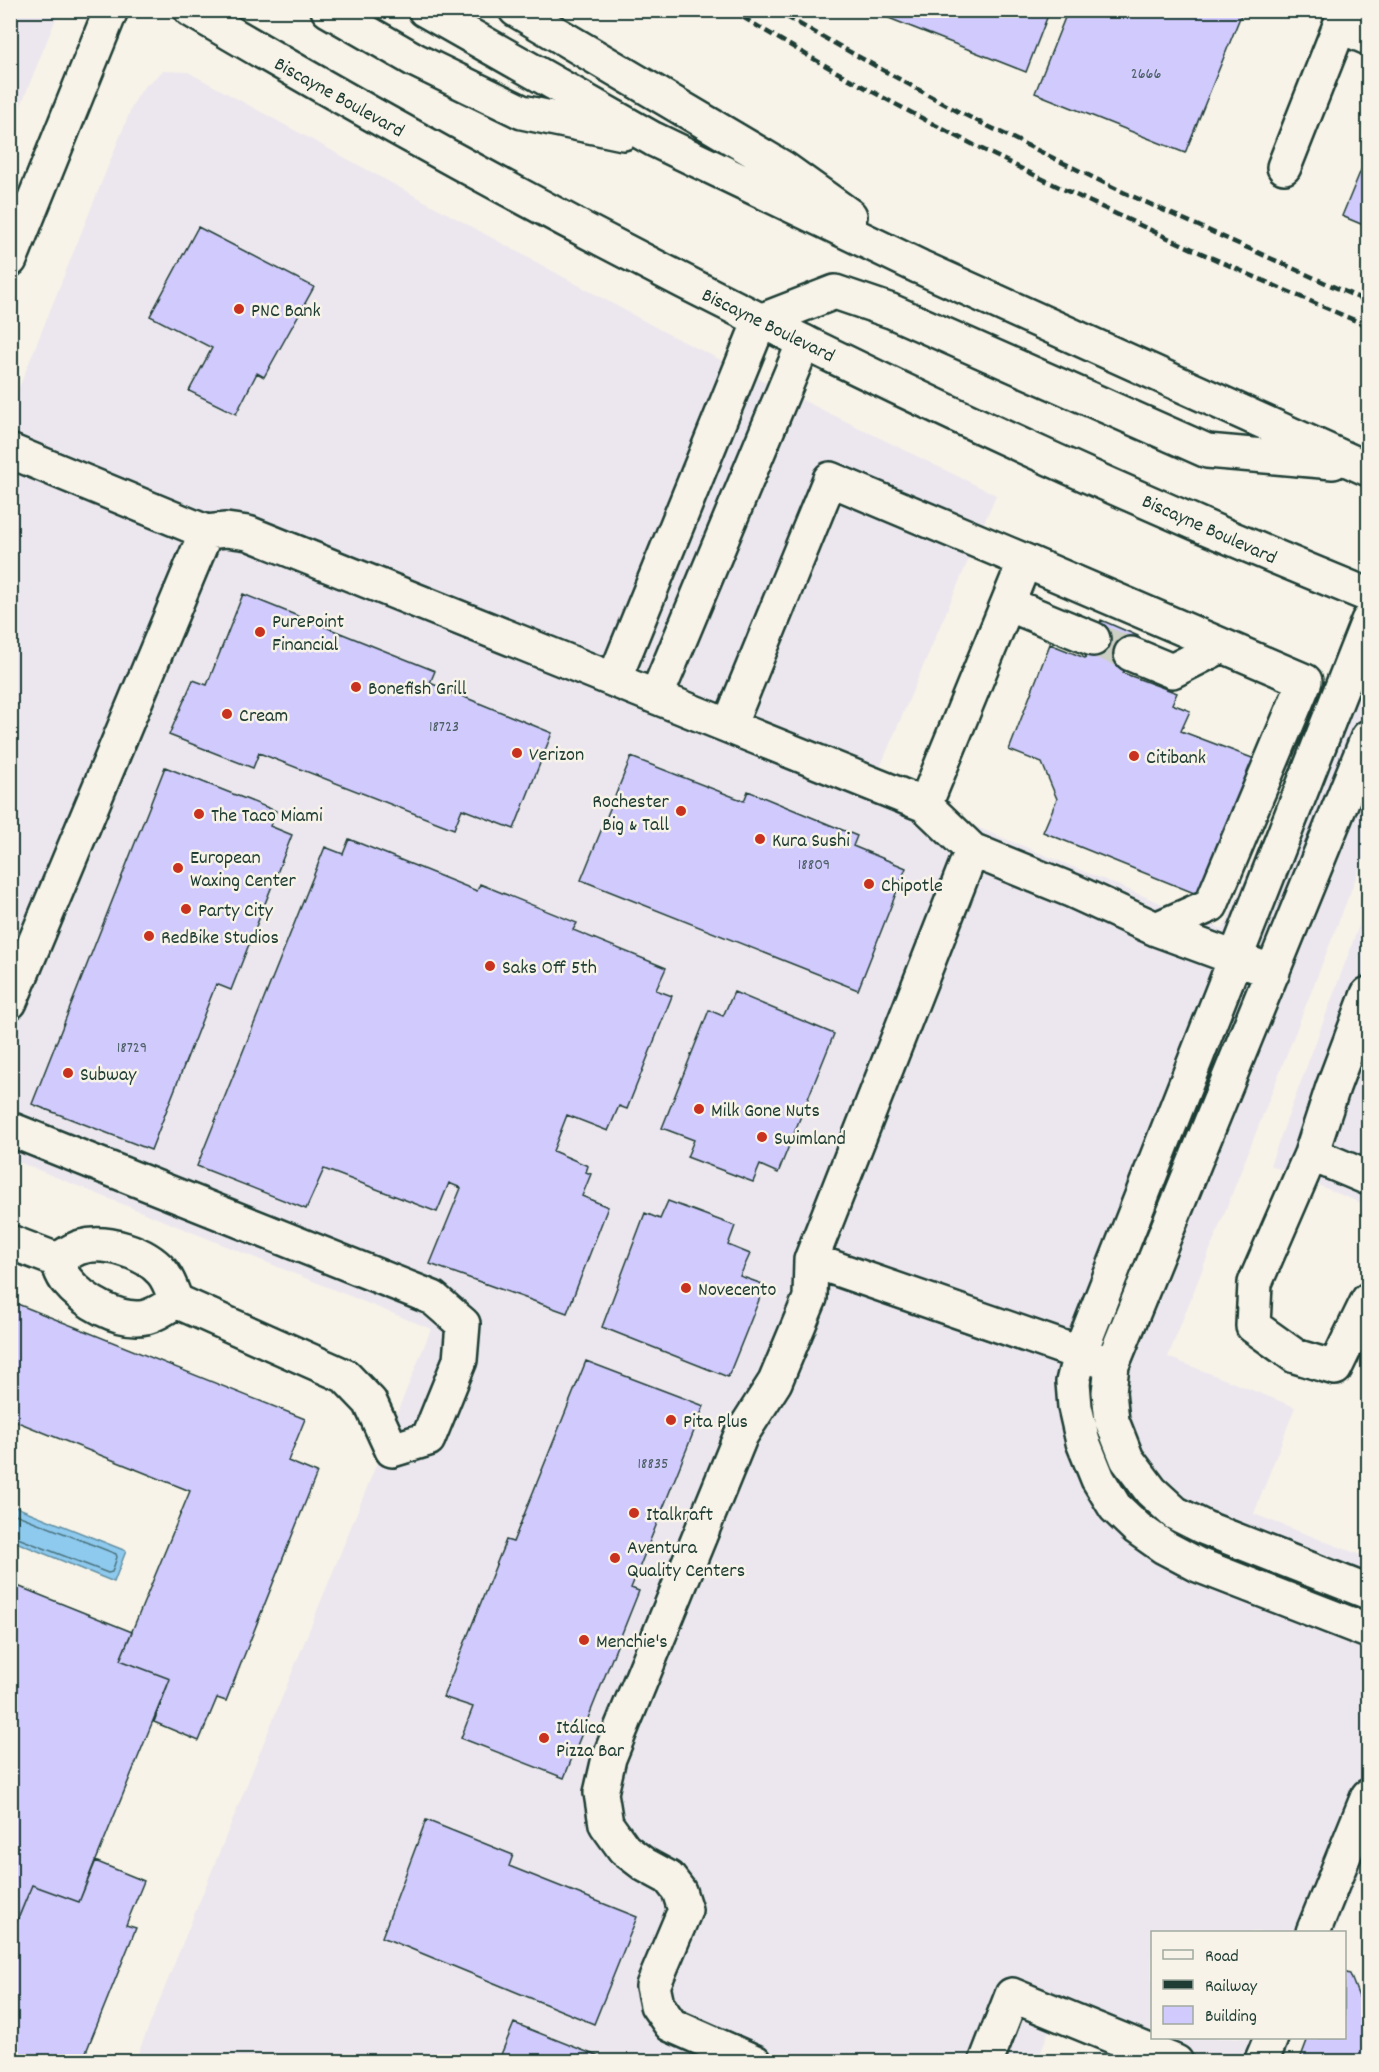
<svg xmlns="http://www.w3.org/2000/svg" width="1379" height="2072" font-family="Dekko,sans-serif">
<rect width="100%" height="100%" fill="#f7f3e8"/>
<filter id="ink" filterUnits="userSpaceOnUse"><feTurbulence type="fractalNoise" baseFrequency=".0167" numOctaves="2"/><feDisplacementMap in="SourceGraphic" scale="12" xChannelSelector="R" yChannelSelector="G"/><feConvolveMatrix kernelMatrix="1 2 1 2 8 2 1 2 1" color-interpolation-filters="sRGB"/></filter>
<g filter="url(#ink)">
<path fill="#ece7ee" d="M11,10L59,11L11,130L10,11Z
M163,71L188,72L668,334L996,495L873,784L1223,929L1346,646L1368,655V847L1168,1357L1295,1407L1254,1514L1368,1558V1848L1335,1932H1152V2038H1293L1283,2061H1133L1050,2028L1037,2062L135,2061L431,1329L11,1159L10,410L133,104L143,88Z
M1368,901V1206L1270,1165Z"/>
<path fill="#8ec9ee" stroke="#6291a4" stroke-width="1.5" d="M11,1505L126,1551L114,1582L11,1540Z"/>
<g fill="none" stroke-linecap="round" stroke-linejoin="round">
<path stroke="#4b757e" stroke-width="1.5" d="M10,1512L116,1554L117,1557L112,1572L108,1573L10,1535"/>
</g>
<path fill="#d1cafd" stroke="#1f3d34" stroke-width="1.5" d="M877,10H1050L1026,72L876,13Z
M1068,10H1243L1185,153L1035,93Z
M1368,153V227L1342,216Z
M198,227L314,287L264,377L257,373L236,414L189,391L212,348L150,316Z
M243,594L435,671L430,683L552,733L514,829L462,809L454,829L259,753L253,768L169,735L193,680L207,685Z
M1101,620L1138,636L1123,673L1177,693L1172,704L1190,711L1181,731L1260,761L1204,897L1043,832L1057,799L1042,763L1009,750L1050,644L1085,658Z
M631,757L744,801L748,791L857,836L853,846L906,868L858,990L581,880Z
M165,767L276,811L270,826L292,835L231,990L216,984L151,1150L32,1104Z
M349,839L477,891L480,884L577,923L573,930L666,968L656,990L672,996L627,1109L619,1106L608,1131L567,1115L553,1151L588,1166L586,1172L591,1174L582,1196L608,1207L567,1313L430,1264L461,1188L449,1183L437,1212L324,1169L306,1209L197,1166L325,847L343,854Z
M734,992L834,1034L778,1173L760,1165L753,1182L687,1157L694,1140L662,1128L709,1010L723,1016Z
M668,1201L735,1226L728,1245L750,1254L740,1276L765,1285L728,1377L602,1327L645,1213L660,1219Z
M10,1301L305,1419L288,1461L317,1473L226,1701L217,1698L199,1741L154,1722L170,1679L120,1660L190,1491L10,1419Z
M586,1361L704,1406L631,1588L639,1591L564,1778L461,1738L473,1707L443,1697L506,1540L513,1542Z
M10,1583L132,1632L120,1660L170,1679L79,1902L32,1885L18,1919L10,1916Z
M426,1820L513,1855L509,1866L637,1917L594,2024L382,1937Z
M95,1861L144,1881L126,1925L136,1928L82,2062H10V1938L32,1885L79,1902Z
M1344,1972L1350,1974L1368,2020V2062H1299L1308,2038H1344Z
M514,2023L612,2062H498Z"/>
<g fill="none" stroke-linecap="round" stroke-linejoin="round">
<path stroke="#cccfc4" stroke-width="33" stroke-dasharray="33 16" stroke-linecap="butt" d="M1093,639L1131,654"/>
<g stroke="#1f3d34" stroke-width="38">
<path id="minor" d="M1340,26L1368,38
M1284,167L1346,10
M10,260L111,10
M10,451L206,532
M1025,561L1305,681L1211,905L1156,929
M1008,604L1093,639
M1368,621L1080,1353L1073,1382L1075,1407L1083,1442L1098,1479L1115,1507L1137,1528L1164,1547L1198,1565L1368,1631
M1131,654L1172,671L1221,646
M614,680L760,321
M656,697L804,342
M729,726L830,479L1025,561L925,805
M1368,737L1112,1365L1109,1392L1112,1421L1127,1459L1151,1491L1175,1513L1205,1528L1368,1592
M1368,994L1333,1087L1311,1154L1255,1283L1253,1326L1295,1356L1335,1368L1368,1300
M10,1002L206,532L226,530L248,533L925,805L972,850
M10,1129L433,1298L463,1324L460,1360L428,1439L392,1450L370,1402L345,1376L176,1301C172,1291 169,1280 162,1272C145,1252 106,1240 81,1247C73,1249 64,1256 57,1260
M1311,1154L1368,1178
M10,1242L57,1260C60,1267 62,1276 67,1281C83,1301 120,1323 146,1317C157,1314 167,1307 176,1301
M811,1260L1099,1360
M1313,1932L1368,1796
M755,2062L671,2025L657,2005L653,1986L685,1910L679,1891L669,1878L645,1865L624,1849L606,1824L601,1793L609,1758L741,1435L775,1382L810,1298L811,1260L972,850L1073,891L1156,929L1273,972
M986,2062L1012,1995L1176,2062
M1261,2062L1271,2038"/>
</g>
<g stroke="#1f3d34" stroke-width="38">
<path id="major" d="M191,10C569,233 962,431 1368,595
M328,10L415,60L522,112L623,133
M425,10L653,139L920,267L1368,469
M516,10L783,168L850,216
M760,321L835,292L891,311L1207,451L1333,462"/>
</g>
<use href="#minor" stroke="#f7f3e8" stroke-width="33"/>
<use href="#major" stroke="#f7f3e8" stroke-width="33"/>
<path stroke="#1f3d34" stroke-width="4.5" stroke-dasharray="9 4.5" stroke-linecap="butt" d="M731,10C933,134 1151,233 1368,326
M774,10L959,112L1123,192L1368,302"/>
</g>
</g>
<g fill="#c8321e" stroke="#f7f3e8" stroke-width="2">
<circle cx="239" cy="309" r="6"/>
<circle cx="260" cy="632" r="6"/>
<circle cx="356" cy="687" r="6"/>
<circle cx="227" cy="714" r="6"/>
<circle cx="517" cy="753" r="6"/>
<circle cx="1134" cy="756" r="6"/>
<circle cx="681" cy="811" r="6"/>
<circle cx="199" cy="814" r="6"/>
<circle cx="760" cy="839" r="6"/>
<circle cx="178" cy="868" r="6"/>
<circle cx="869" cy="884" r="6"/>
<circle cx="186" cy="909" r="6"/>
<circle cx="149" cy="936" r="6"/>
<circle cx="490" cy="966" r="6"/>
<circle cx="68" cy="1073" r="6"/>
<circle cx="699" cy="1109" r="6"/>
<circle cx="762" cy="1137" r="6"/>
<circle cx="686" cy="1288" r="6"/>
<circle cx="671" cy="1420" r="6"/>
<circle cx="634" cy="1513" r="6"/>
<circle cx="615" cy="1558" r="6"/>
<circle cx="584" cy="1640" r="6"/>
<circle cx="544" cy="1738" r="6"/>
</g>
<g text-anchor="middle" stroke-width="5" stroke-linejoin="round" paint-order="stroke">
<g font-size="16" fill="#4c6066">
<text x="1146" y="78">2666</text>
<text x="444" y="731">18723</text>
<text x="814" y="869">18809</text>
<text x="132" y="1052">18729</text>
<text x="653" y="1468">18835</text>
</g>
<g font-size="20" fill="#1f3d34" stroke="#f7f3e8">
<text transform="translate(340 96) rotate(29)" y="7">Biscayne Boulevard</text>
<text transform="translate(769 324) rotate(26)" y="7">Biscayne Boulevard</text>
<text transform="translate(1210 528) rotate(24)" y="7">Biscayne Boulevard</text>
</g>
<g font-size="20" fill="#1f3d34" stroke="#f7f3e8" text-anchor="start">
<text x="251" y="316">PNC Bank</text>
<text x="272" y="627">PurePoint<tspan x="272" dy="23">Financial</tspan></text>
<text x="368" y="694">Bonefish Grill</text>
<text x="239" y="721">Cream</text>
<text x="529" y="760">Verizon</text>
<text x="1146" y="763">Citibank</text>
<text x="669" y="807" text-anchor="end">Rochester<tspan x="669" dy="23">Big &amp; Tall</tspan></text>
<text x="211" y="821">The Taco Miami</text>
<text x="772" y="846">Kura Sushi</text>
<text x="190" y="863">European<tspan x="190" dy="23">Waxing Center</tspan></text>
<text x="881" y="891">Chipotle</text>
<text x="198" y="916">Party City</text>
<text x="161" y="943">RedBike Studios</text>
<text x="502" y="973">Saks Off 5th</text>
<text x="80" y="1080">Subway</text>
<text x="711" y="1116">Milk Gone Nuts</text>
<text x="774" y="1144">Swimland</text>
<text x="698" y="1295">Novecento</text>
<text x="683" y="1427">Pita Plus</text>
<text x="646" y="1520">Italkraft</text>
<text x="627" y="1553">Aventura<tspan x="627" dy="23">Quality Centers</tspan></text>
<text x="596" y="1647">Menchie's</text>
<text x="556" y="1733">Itálica<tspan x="556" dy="23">Pizza Bar</tspan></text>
</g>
</g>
<rect width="1379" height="2072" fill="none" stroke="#f7f3e8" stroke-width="36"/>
<rect x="18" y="18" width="1343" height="2036" fill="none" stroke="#1f3d34" stroke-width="2" filter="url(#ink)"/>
<rect x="1151" y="1931" width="195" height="108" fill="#f7f3e8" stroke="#a1aaa0" stroke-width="1.5"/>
<rect x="1163" y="1950" width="30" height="9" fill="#f7f3e8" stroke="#a1aaa0" stroke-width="1.5"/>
<text x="1205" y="1961" font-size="18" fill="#1f3d34">Road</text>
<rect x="1163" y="1980" width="30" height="9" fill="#1f3d34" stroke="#a1aaa0" stroke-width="1.5"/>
<text x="1205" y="1991" font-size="18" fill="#1f3d34">Railway</text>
<rect x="1163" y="2006" width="30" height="18" fill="#d1cafd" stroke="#a1aaa0" stroke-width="1.5"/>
<text x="1205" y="2021" font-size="18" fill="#1f3d34">Building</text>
</svg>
